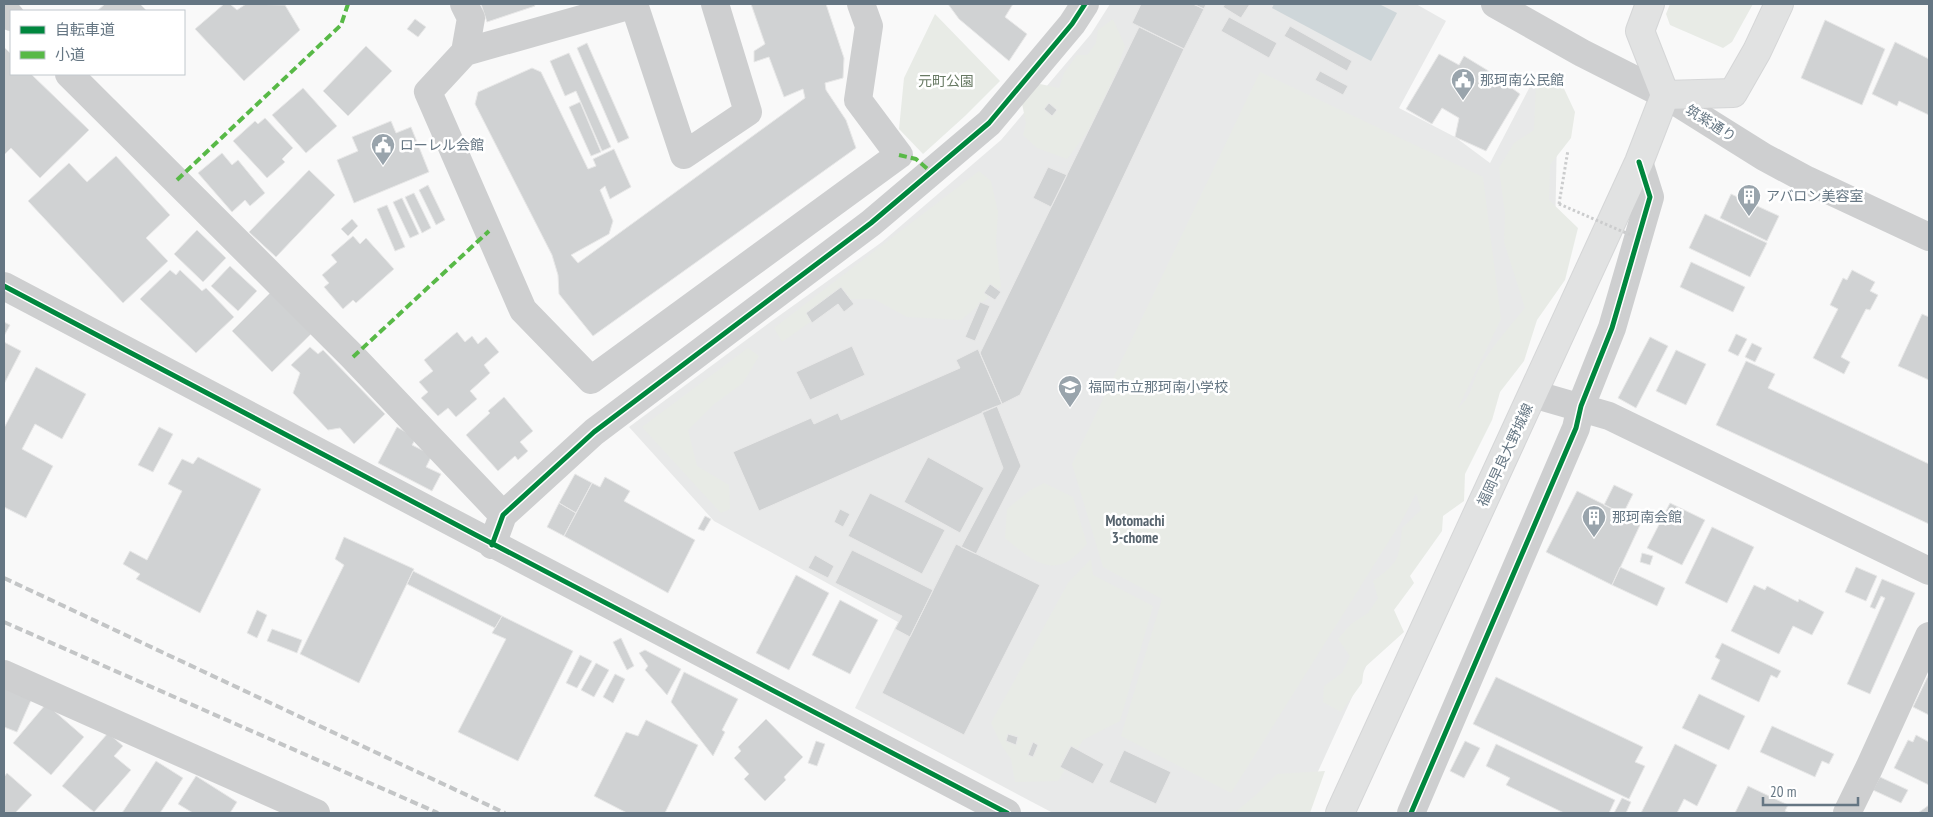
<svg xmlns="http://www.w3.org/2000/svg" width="1933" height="817" font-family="'PT Sans Narrow','Noto Sans JP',sans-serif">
<rect width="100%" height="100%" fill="#f9f9f9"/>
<path fill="#e8e9e9" d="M1110,4H1416L1446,21L1399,108L1455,137L1490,163L1536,75L1558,87L1555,233L1542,282L1299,813H1053L855,708L898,622L714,521L629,427L769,323L882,242L1001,140L1091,34Z"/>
<path fill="#e8ebe6" d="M1670,4H1753L1732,42L1723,48L1670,25L1666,14Z
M935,14L1000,81L965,116L923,154L899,129L904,78Z
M1113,19L1125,46L1104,110L1067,159L1037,148L1023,135L1026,123L1020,94L1040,84L1059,88L1064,73L1077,55H1087L1096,43L1098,30Z
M1260,72L1483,177L1501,319L1458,408C1474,394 1471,383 1480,367C1493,346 1509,327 1525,308L1504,242L1505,214L1499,168L1514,143L1534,130L1536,82L1559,78L1575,112L1571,138L1550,165L1549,200L1578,228L1565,280L1537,320L1524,361L1500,392L1492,420L1465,474L1464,501L1443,516L1442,531L1410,576L1414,583L1394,610L1404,632L1364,668L1362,683L1341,712L1323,702L1324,686L1342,673L1350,656L1338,639L1351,624L1368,613L1378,598L1373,581C1399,562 1399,560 1402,528L1421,510L1416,493L1404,517L1231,793L1121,736L1162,599L1103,567L1072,464Z
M979,171L991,181L998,212L996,242L1001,287L961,320L907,317L874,299H843L782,342L774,328Z
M748,348L759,356L743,383L714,404L688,430L697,466L729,485L730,509L721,513L642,427Z
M1044,483L1073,497L1087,544C1082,549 1076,556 1070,560C1045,576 1024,553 1005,538L1007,509L1029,491Z
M1091,559L1093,575L1153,606L1120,721L1083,740L1058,781L1015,782L1011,759L1002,746L991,723L1068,583Z
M1325,771L1310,813H1234L1256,795L1277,774Z"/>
<path fill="#ced6d9" d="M1274,4H1379L1397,13L1371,61L1272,8Z"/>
<path fill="#d0d2d3" stroke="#e8e8e8" d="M105,4H140L147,11H97Z
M224,4H230L237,10L246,4L285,5L300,30L244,81L195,29Z
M481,4H534L535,6L487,22Z
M751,4H826L844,58L843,78L825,83L826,90L846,120L856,148L593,336L559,294L558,275L552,255L475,104L478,92L532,68L541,72L588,169L596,166L593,159L614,149L631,187L610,199L605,186L600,190L613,221L609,234L571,255L578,263L805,98L803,89L784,97L769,57L754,62V51L765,44Z
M948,4H1013L1005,17L1027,34L1009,61L959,19Z
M1141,4H1193L1204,9L1184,49L1132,23Z
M1193,4H1206L1204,9Z
M1225,4H1250L1241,18L1223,7Z
M1229,17L1277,43L1269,58L1221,31Z
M415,19L426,27L418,37L407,29Z
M1825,20L1885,49L1862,105L1801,78Z
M1290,26L1352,61L1347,71L1284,36Z
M1139,27L1184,49L1020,395L1002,404L980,353Z
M1895,42L1929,59V115L1899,101L1897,106L1872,94Z
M587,43L629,138L618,143L577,48Z
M366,46L392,71L348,116L323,91Z
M4,47L11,54V74H31L89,130L40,178L11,148L4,155Z
M569,53L611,147L602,151L576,91L565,96L550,61Z
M1439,54L1459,65L1464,56L1487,70L1520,94L1486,151L1455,137L1459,118L1442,108L1432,124L1406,109Z
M1320,71L1348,86L1343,95L1315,80Z
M303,88L337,126L306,153L272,115Z
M580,102L601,152L591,156L569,107Z
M1049,103L1057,110L1052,116L1044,109Z
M265,118L293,148L282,159L285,162L267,178L233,141L255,121L258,124Z
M391,121L396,133L411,127L429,172L354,203L337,160L358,151L352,137Z
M222,153L232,165L238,160L265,193L250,206L245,200L232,212L198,173Z
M116,156L170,215L146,238L168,261L123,303L28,201L69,163L87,182Z
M1048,167L1067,175L1051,207L1033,198Z
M309,170L335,195L276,257L249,232Z
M428,185L445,220L436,225L419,190Z
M414,193L431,228L422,233L405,197Z
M1731,194L1779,216L1767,241L1720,218Z
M402,198L419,234L410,238L393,202Z
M387,205L405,247L395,251L377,209Z
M1705,214L1767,243L1750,277L1689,248Z
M352,219L358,226L348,236L341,229Z
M197,230L226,258L203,282L174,254Z
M353,236L360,244L366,238L394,269L356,303L353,300L343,309L324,287L329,283L322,275L337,262L331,255Z
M1691,262L1745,287L1733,312L1680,287Z
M230,266L257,291L238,311L211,286Z
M170,270L176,275L180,270L202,291L206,288L234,317L196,353L140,299Z
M1852,270L1875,282L1870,291L1878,295L1870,310L1866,309L1841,357L1850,362L1844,374L1813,358L1838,309L1830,305L1843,278L1847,280Z
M990,284L1001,292L995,300L984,293Z
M841,287L854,304L844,312L838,304L812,323L806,313Z
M270,293L311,334L272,372L232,331Z
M980,302L990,306L975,341L965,337Z
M1922,314L1929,317V380L1898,366Z
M4,322L10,325L4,336Z
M457,332L465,342L472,336L478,344L486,337L499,352L484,365L490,373L470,391L477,399L456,417L448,408L438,416L421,398L428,392L419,382L433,371L424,360Z
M1736,334L1747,339L1738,356L1728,351Z
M1650,337L1668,346L1636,408L1618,398Z
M4,342L21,351L4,384Z
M1752,343L1762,348L1755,362L1745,357Z
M852,346L865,375L810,400L796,372Z
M310,347L318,354L323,350L385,414L354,444L340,428L328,430L293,393L300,373L291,365Z
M978,349L1002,404L759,511L733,452L811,418L814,424L838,413L841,420L960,368L956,360Z
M1676,350L1706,364L1686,405L1656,391Z
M1746,361L1775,374L1768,388L1929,464V524L1716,425Z
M36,367L86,394L62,439L35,424L22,449L53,466L26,518L4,507V428Z
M504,397L533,431L520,442L528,451L518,460L515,456L498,471L466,435L490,413L488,411Z
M997,406L1021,466L976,554L961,547L1003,468L982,412Z
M159,427L173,434L153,472L138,465Z
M397,427L416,438L412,445L432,455L426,467L441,474L432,491L378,463Z
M198,457L261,489L200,613L136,579L140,574L123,564L130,551L147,560L182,491L168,484L182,459L193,464Z
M928,457L984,488L960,533L904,502Z
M575,474L592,483L576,513L559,503Z
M605,477L630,491L624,501L695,540L668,593L564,536L592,483L600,487Z
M1614,485L1633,494L1623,514L1604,505Z
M1577,491L1641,523L1612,585L1546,552Z
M870,493L945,530L922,574L848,536Z
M559,503L576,513L564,536L547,527Z
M1670,503L1705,520L1682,565L1647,548Z
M840,509L850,514L843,527L834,522Z
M705,516L711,519L704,531L698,529Z
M1712,527L1754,547L1727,603L1685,583Z
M344,537L414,569L359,683L300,654L344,565L335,559Z
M956,544L1040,585L964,735L882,693Z
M852,550L933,590L910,637L895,629L902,616L835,583Z
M1642,553L1653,556L1650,565L1640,562Z
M815,555L834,566L828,578L808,568Z
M1620,567L1665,588L1657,606L1612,585Z
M1856,567L1877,576L1866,601L1845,592Z
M413,571L502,616L495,628L407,584Z
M796,575L829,593L789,670L756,653Z
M1882,579L1915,593L1870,694L1847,684L1885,598L1881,596L1875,609L1870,607Z
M1754,585L1765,590L1767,586L1798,602L1799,599L1824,612L1812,635L1793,626L1779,654L1731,631Z
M840,600L878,620L850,674L812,655Z
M257,610L267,615L257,638L247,633Z
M502,616L573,651L518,761L458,732L506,639L492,633Z
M272,629L302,640L297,653L267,641Z
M621,638L634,666L627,670L613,642Z
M1722,643L1781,671L1777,678L1771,675L1759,702L1711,679L1720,660L1715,657Z
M645,650L681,669L667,695L645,670L648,666L639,653Z
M580,655L592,661L577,688L566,683Z
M596,663L609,670L594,697L581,690Z
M684,672L738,699L722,730L725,732L713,756L671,702Z
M615,674L625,679L613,703L603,697Z
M1929,674V715L1913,707Z
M1496,677L1643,747L1635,762L1645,766L1629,799L1473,724Z
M4,686L32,698L17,732L4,727Z
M1699,694L1745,716L1729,750L1682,728Z
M46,704L84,737L51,775L13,743Z
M766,719L803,757L784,777L786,780L765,801L744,779L749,774L734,758L741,751L738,747Z
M646,720L698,745L665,813H627L594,796L626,732L638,736Z
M1772,726L1834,754L1829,764L1822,761L1815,777L1760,752Z
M108,733L123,746L114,756L131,770L94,812L62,786Z
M1008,734L1018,737L1016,745L1006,741Z
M1916,735L1929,742V785L1894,768L1908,740L1913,742Z
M816,741L825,744L817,766L808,763Z
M1465,741L1480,748L1464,778L1450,771Z
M1033,742L1038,745L1033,757L1028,755Z
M1496,744L1615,800L1609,813H1564L1506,785L1510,778L1486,766Z
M1675,744L1717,765L1697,806L1684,799L1677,813H1641Z
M1071,746L1104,764L1093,784L1060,767Z
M1124,750L1171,772L1156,804L1109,782Z
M156,761L183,778L160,813H122Z
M7,773L32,795L15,813H4V777Z
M196,776L237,802L230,813H193L178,804Z
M1880,777L1908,790L1901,803L1873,790Z
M1748,786L1788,805L1785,811L1790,813H1735Z
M1622,798L1631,802L1626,813H1614Z
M1929,805V813H1918Z"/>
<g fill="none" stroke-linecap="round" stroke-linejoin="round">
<g stroke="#d5d6d7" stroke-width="30">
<path id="major" d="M1665,95L1733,93L1757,51L1779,4
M1340,813L1639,162L1665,95L1640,31L1650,4"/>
</g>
<path stroke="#cbcccd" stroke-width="3" stroke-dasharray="2.5 2.5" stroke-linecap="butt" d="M1559,204L1568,150"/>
<path stroke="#cecfd0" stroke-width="28" d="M464,4L471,18L465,52L428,92L523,310L591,380L899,155L858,100L869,26L861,4
M634,4L684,155L748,112L715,4
M1495,4L1582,53L1665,95L1764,157L1807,180L1929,237
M4,9L11,17
M465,52L635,4
M69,74L353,357L503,515
M4,286C337,464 673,637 1007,813
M1533,394L1609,416L1929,571
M492,545L503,515L594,432L871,223L989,123L1072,24L1085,4
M4,674L316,813
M1411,813L1576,428L1581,406L1612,328L1650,197L1639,162
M1847,813L1869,768L1929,636"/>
<use href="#major" stroke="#e1e2e2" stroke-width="28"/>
<path stroke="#c3c5c6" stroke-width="4" stroke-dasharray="8 4" stroke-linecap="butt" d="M4,578L505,813
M4,622L438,813"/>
<path stroke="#cbcccd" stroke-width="3" stroke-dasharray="2.5 2.5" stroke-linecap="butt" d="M1559,204L1647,242"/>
<path stroke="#58b947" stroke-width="4" stroke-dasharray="8 4" stroke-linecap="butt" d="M899,155L916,159L931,172
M177,180L341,25L348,4
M353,357L489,231"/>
<g stroke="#fff" stroke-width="8">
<path id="cycleway" d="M4,286C337,464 673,637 1007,813
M492,545L503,515L594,432L871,223L989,123L1072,24L1085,4
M1411,813L1576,428L1581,406L1612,328L1650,197L1639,162"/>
</g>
<use href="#cycleway" stroke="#00873e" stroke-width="5"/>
</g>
<defs>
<g id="civic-pin" transform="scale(1.25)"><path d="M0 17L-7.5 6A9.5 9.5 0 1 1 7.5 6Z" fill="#99a4ac" stroke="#fff"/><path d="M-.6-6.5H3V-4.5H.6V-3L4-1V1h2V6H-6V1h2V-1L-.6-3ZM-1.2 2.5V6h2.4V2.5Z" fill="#fff"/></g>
<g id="building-pin" transform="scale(1.25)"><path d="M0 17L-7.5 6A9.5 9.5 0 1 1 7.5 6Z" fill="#99a4ac" stroke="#fff"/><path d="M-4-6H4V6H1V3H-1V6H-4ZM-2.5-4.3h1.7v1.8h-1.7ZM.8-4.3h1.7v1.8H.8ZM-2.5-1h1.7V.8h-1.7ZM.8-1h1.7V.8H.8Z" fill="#fff"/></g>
<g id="school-pin" transform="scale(1.25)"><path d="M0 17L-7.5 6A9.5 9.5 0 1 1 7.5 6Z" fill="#99a4ac" stroke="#fff"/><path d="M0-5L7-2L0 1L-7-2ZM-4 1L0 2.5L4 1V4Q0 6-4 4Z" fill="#fff"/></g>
</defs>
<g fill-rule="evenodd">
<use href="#civic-pin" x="1463" y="80"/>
<use href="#civic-pin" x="383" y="145"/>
<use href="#building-pin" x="1749" y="196"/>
<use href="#school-pin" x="1070" y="387"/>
<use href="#building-pin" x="1594" y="517"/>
</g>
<g text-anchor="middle" stroke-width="5" stroke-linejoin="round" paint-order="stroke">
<g font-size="14" fill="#657683" stroke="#fff" text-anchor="start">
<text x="1480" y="85">那珂南公民館</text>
<text x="400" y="150">ローレル会館</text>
<text x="1766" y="201">アバロン美容室</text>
<text x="1088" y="392">福岡市立那珂南小学校</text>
<text x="1612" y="522">那珂南会館</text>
</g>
<g font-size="14" fill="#687a64" stroke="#fff">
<text x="946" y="86">元町公園</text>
</g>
<g font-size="14" fill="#657683" stroke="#fff">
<text transform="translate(1711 123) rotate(32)" y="5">筑紫通り</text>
<text transform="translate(1505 455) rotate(-65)" y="5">福岡早良大野城線</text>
</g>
<g font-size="15" font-weight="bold" fill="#57646e" stroke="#fff">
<text x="1135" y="526">Motomachi<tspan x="1135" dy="17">3-chome</tspan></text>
</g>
</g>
<rect width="1933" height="817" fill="none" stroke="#657683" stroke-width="10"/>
<rect x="10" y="10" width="175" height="65" fill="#ffffff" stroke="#c1c8cd"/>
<rect x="20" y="26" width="25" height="8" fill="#00873e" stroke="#c1c8cd"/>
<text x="55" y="35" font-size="15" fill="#657683">自転車道</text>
<rect x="20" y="51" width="25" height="8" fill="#58b947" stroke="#c1c8cd"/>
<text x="55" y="60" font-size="15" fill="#657683">小道</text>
<path d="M1763 797v8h95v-8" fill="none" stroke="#657683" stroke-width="2.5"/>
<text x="1770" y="797" font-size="15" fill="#657683" stroke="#ffffff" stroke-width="4" paint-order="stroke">20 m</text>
</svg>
